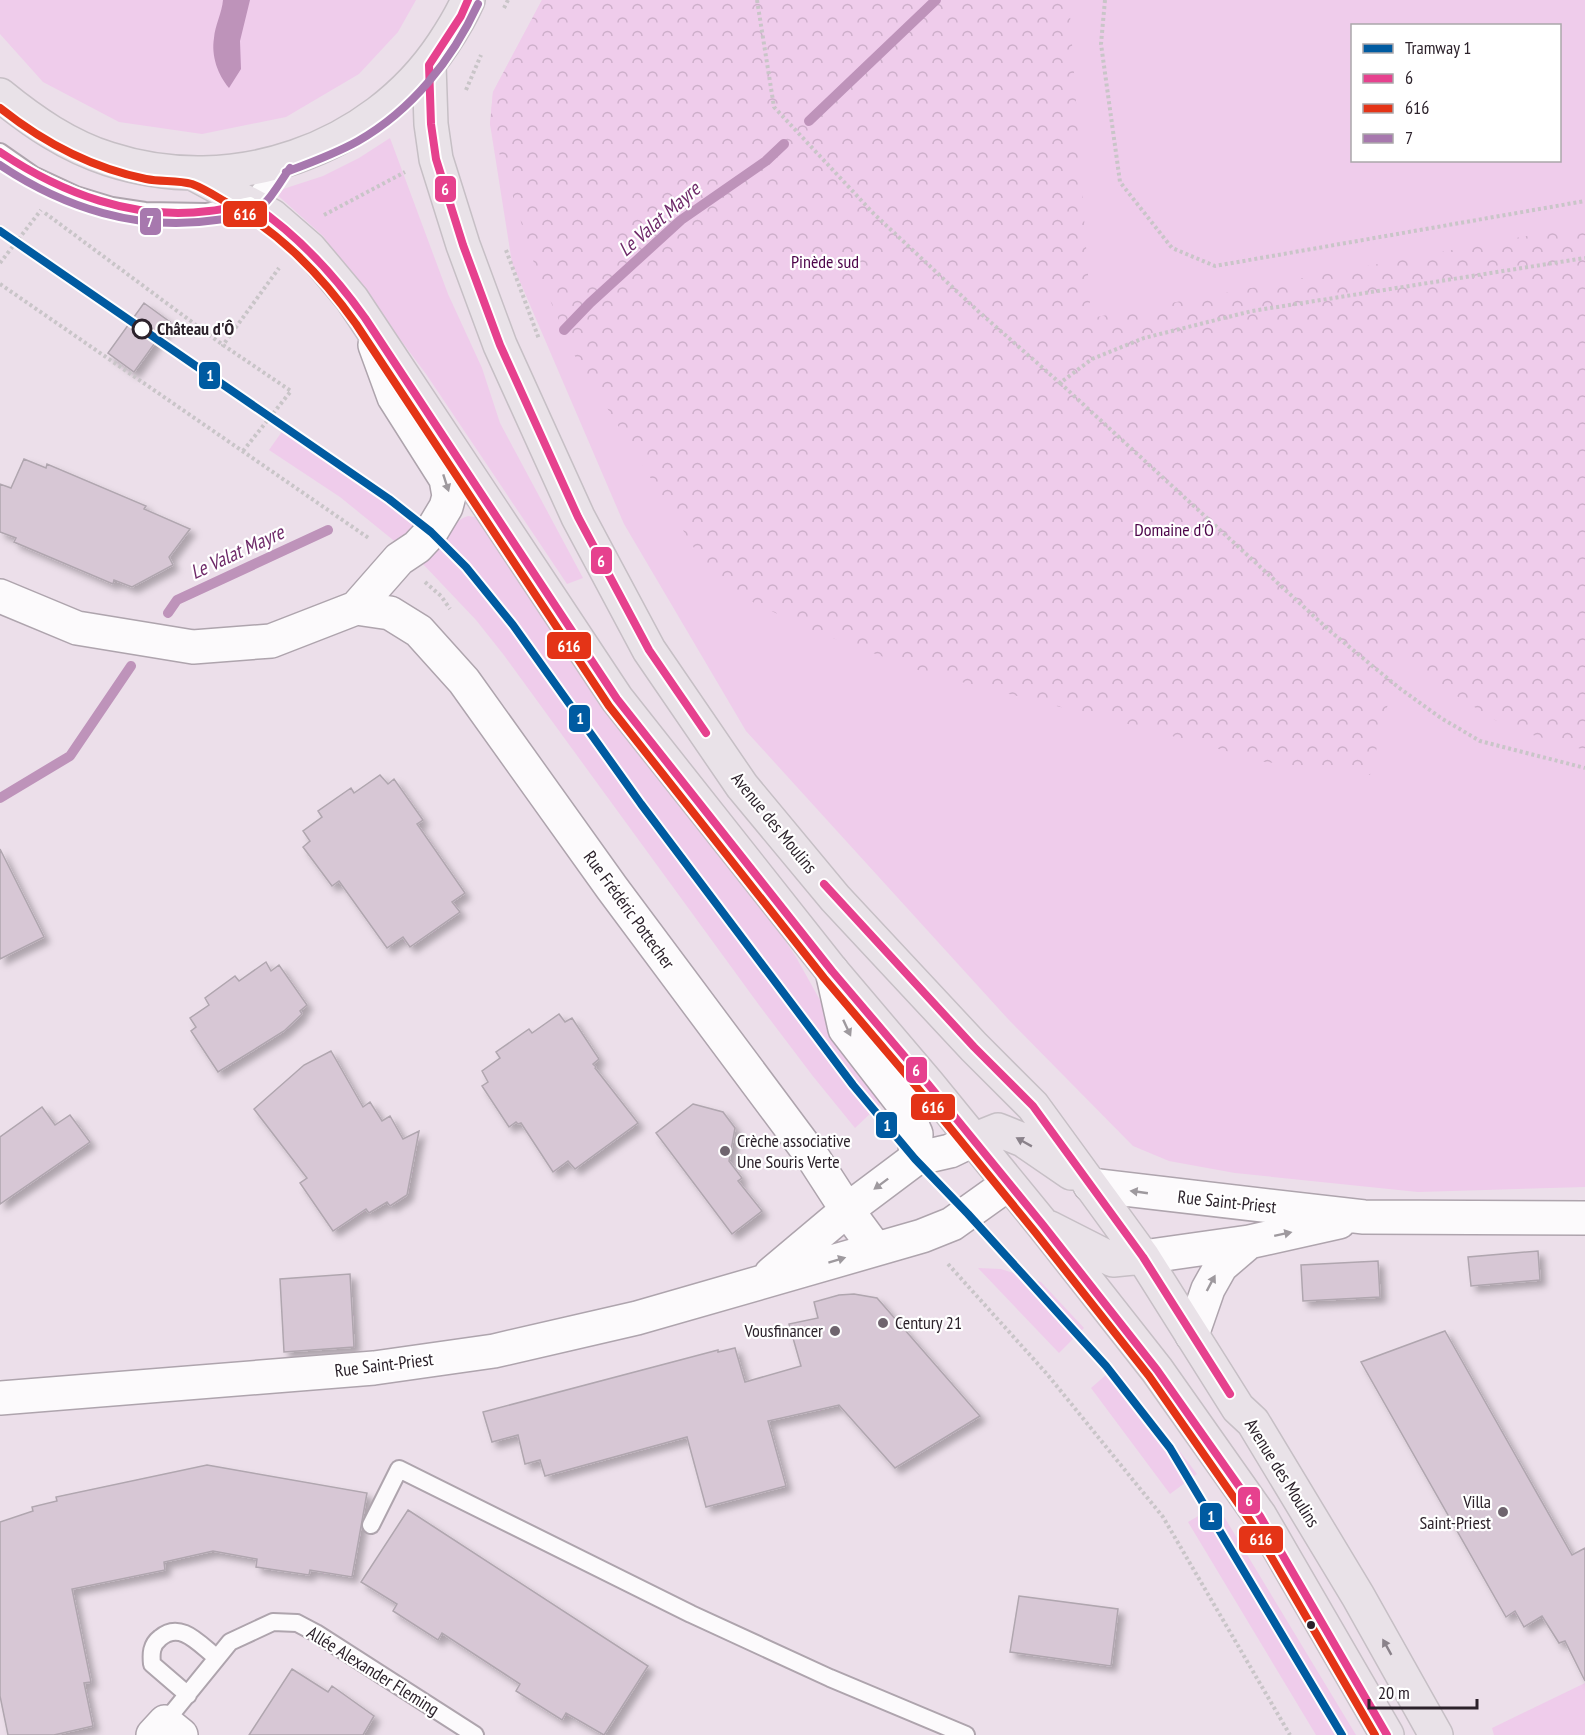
<svg xmlns="http://www.w3.org/2000/svg" width="1585" height="1735" font-family="'PT Sans Narrow',sans-serif">
<defs>
<pattern id="forest-crowns" width="20" height="18" patternUnits="userSpaceOnUse" patternTransform="scale(1.5)"><rect width="20" height="18" fill="#efcceb"/><path d="M2 6a3 3 0 1 1 6 0M12 15a3 3 0 1 1 6 0" fill="none" stroke="#cdafca"/></pattern>
<filter id="shadow"><feDropShadow dx="5.5" dy="5.5" stdDeviation="3" flood-color="#0004"/></filter>
</defs>
<rect width="100%" height="100%" fill="#ecdfea"/>
<path fill="#efcceb" fill-rule="evenodd" d="M0,0H416L398,32L359,74L286,117L202,134L119,122L43,82L0,34Z
M542,0H1585V1187L1418,1192L1235,1173L1169,1161L1133,1146L1008,1019L746,731L624,524L512,263L490,124L493,92ZM1352,26H1560V160H1352Z
M390,138L448,294L482,368L500,423L583,578L567,584L426,374L323,236L274,192L323,176L359,158Z
M288,423L391,493L425,521L398,544L340,497L269,450Z
M468,516L480,518L752,891L796,957L836,1029L889,1096L855,1128L812,1075L759,1005L503,654L476,620L422,563C431,556 441,549 446,540C452,529 455,520 468,516Z
M978,1268L1001,1269L1041,1282L1084,1328L1059,1353Z
M1115,1367L1197,1474L1170,1494L1091,1388Z
M1212,1508L1220,1510L1356,1735H1316L1188,1522Z
M1585,1683V1735H1494L1492,1728Z"/>
<path fill="url(#forest-crowns)" d="M542,0H1069L1091,318L1585,225V750L1508,728L1399,660L1370,775L1265,762L1147,729L926,673L809,629L717,585L573,353L534,263L490,124L493,92Z"/>
<path fill="#be93ba" d="M223,0H250L240,41L241,69L229,88C218,75 211,56 214,38C215,25 222,13 223,0Z"/>
<g fill="none" stroke-linecap="round" stroke-linejoin="round">
<path stroke="#be93ba" stroke-width="10" d="M809,121L936,0
M564,330L590,303L681,220L766,161L784,144
M168,613L177,600L328,530
M0,798L70,756L131,666"/>
</g>
<path fill="#d7c7d5" stroke="#b0a6af" stroke-width="1.5" filter="url(#shadow)" d="M144,303L170,322L134,372L108,353Z
M24,459L46,468L47,464L146,506L144,509L190,529L169,557L173,565L132,587L114,580L113,584L14,542L16,538L0,532V484L11,488Z
M380,775L388,784L394,779L423,820L417,824L465,893L452,902L460,912L410,947L403,937L387,948L339,881L332,886L303,847L310,841L303,831L322,817L318,811L351,788L354,793Z
M0,849L44,937L0,959Z
M266,962L271,971L279,965L307,1005L300,1011L302,1014L284,1031L218,1072L191,1031L196,1027L190,1018L209,1005L205,998L235,976L239,981Z
M559,1014L565,1022L572,1018L599,1059L593,1064L596,1067L595,1068L638,1123L575,1169L568,1161L553,1172L521,1123L518,1124L516,1122L509,1127L482,1086L488,1082L482,1071L500,1058L496,1052L529,1029L532,1033Z
M331,1051L363,1107L370,1102L382,1121L390,1116L403,1139L419,1131L407,1195L390,1206L387,1202L369,1213L366,1209L333,1231L300,1183L307,1178L254,1109L304,1065Z
M693,1104L723,1112L735,1128L729,1161L742,1178L738,1181L762,1211L732,1234L656,1133Z
M42,1107L55,1125L70,1115L90,1142L0,1204V1137Z
M1538,1251L1540,1280L1471,1286L1468,1257Z
M1378,1261L1380,1297L1303,1301L1301,1265Z
M350,1274L354,1347L284,1352L280,1279Z
M854,1294L877,1298L980,1416L895,1468L839,1405L768,1421L786,1486L706,1507L687,1437L545,1476L540,1460L525,1464L518,1435L492,1442L483,1412L718,1350V1352L735,1348L745,1382L801,1366L789,1324L818,1318L814,1302L839,1295Z
M1445,1331L1572,1555L1585,1548V1681L1565,1641L1559,1643L1542,1616L1524,1627L1515,1611L1506,1617L1361,1362Z
M207,1465L367,1493L352,1577L310,1570L309,1575L256,1567L257,1559L213,1551L164,1562L165,1570L72,1589L91,1682L84,1683L93,1726L54,1735H8L0,1696V1522L33,1511L32,1507L57,1501L56,1497Z
M408,1510L648,1666L604,1735L566,1713L562,1720L516,1691L520,1684L442,1633L438,1640L393,1611L397,1604L361,1582Z
M1019,1596L1118,1609L1111,1666L1010,1652Z
M292,1669L328,1692L332,1686L374,1716L363,1735H249Z"/>
<g fill="none" stroke-linecap="round" stroke-linejoin="round">
<g stroke="#aea4ad" stroke-width="20">
<path id="lane" d="M0,152L33,175L76,195L112,206L145,211L206,212L250,203L281,164
M371,1525L399,1469L691,1614L830,1678L966,1735
M188,1695L152,1664C151,1654 151,1645 160,1638C181,1620 200,1645 217,1658
M165,1722L230,1642L273,1622L297,1623L316,1633L475,1735"/>
</g>
<g stroke="#aea4ad" stroke-width="36">
<path id="street" d="M0,596L77,628L193,647L271,641L356,608L399,559L417,547L431,532L446,507L449,496L446,479L394,397L375,345
M356,608L390,613L419,631L464,681L612,888L814,1159L847,1210L875,1248
M915,1159L950,1151L973,1140
M1090,1185L1364,1217L1585,1218
M1143,1257L1249,1242L1339,1222
M771,1274L847,1210L915,1159L916,1134L903,1104L845,1029L832,971
M1192,1335L1208,1289L1221,1266L1249,1242
M0,1398L374,1368L494,1351L637,1318L922,1236L952,1224L1008,1184
M153,1735L165,1722L181,1735"/>
</g>
<g stroke="#c6bfc5" stroke-width="36">
<path id="primary" d="M429,65L431,124L436,159L463,245L500,345L578,517L649,650L742,786L835,898L974,1047L1033,1106L1143,1257L1238,1408L1253,1422L1358,1596L1436,1735
M0,95C33,122 68,146 109,159C232,199 372,151 443,44C453,29 461,16 468,0
M194,174L272,216L310,249L352,299L617,699L832,971L928,1084L1043,1225L1157,1370L1260,1516L1387,1735
M973,1140L998,1130L1023,1140L1071,1173
M1050,1228L1113,1260L1143,1257"/>
</g>
<path stroke="#c9c5c8" stroke-width="4" stroke-dasharray="3 3" stroke-linecap="butt" d="M757,0L774,107L874,214L979,312L1060,383L1092,359L1144,338L1252,311L1585,258
M1105,0L1101,44L1120,182L1172,248L1215,266L1585,201
M504,8L508,0
M466,90L481,55
M45,213L223,345
M324,215L405,172
M506,250L539,339
M0,263L41,210
M0,284L370,539
M1060,383L1330,631L1398,687L1441,718L1480,741L1585,768
M243,451L291,391L223,345L279,268
M425,582L441,596L450,609
M948,1264L1047,1374L1163,1517L1290,1735"/>
<use href="#lane" stroke="#fcfafc" stroke-width="16"/>
<use href="#street" stroke="#fcfafc" stroke-width="33"/>
<use href="#primary" stroke="#e9e2e8" stroke-width="33"/>
<g stroke="#fff" stroke-width="12">
<path id="bus-1" d="M468,0L461,16L429,65L431,124L436,159L463,245L500,345L578,517L649,650L706,733
M0,152C61,193 134,221 209,211C223,210 236,206 250,203C297,234 333,273 365,318L617,699L832,971L928,1084L1043,1225L1157,1370L1260,1516L1387,1735
M824,884L974,1047L1033,1106L1143,1257L1230,1394"/>
</g>
<g stroke="#fff" stroke-width="12">
<path id="bus-2" d="M0,108C44,143 91,168 146,179C161,182 177,180 192,184C203,188 214,195 224,201C279,232 320,273 356,324L609,706L824,978L920,1091L1035,1232L1149,1376L1251,1522L1375,1735"/>
</g>
<g stroke="#fff" stroke-width="12">
<path id="bus-3" d="M0,165C64,208 139,232 216,220C229,218 245,218 256,211C270,201 280,182 290,168
M286,172C310,163 335,154 358,141C412,110 452,60 478,4"/>
</g>
<use href="#bus-1" stroke="#e6418e" stroke-width="8"/>
<use href="#bus-2" stroke="#e43417" stroke-width="8"/>
<use href="#bus-3" stroke="#a778ae" stroke-width="8"/>
<g stroke="#fff" stroke-width="12">
<path id="tram-1" d="M0,231L389,499L431,532L466,567L513,625L641,804L853,1085L915,1159L968,1214L1106,1366L1170,1448L1342,1735"/>
</g>
<use href="#tram-1" stroke="#005ba1" stroke-width="8"/>
</g>
<defs><path id="oneway-solid" d="M-6-.8H1V-3.2L6.5 0L1 3.2V.8H-6Z" transform="scale(1.5)"/></defs>
<g fill="#9e999e">
<use href="#oneway-solid" transform="translate(446 483) rotate(72)"/>
<use href="#oneway-solid" transform="translate(847 1028) rotate(65)"/>
<use href="#oneway-solid" transform="translate(881 1184) rotate(143)"/>
<use href="#oneway-solid" transform="translate(1139 1192) rotate(-172)"/>
<use href="#oneway-solid" transform="translate(1283 1234) rotate(-12)"/>
<use href="#oneway-solid" transform="translate(837 1260) rotate(-17)"/>
<use href="#oneway-solid" transform="translate(1211 1283) rotate(-62)"/>
</g>
<g fill="#8a828a">
<use href="#oneway-solid" transform="translate(1024 1142) rotate(-151)"/>
<use href="#oneway-solid" transform="translate(1387 1647) rotate(-119)"/>
</g>
<circle fill="#fff" stroke="#2c222b" stroke-width="3" cx="142" cy="329" r="9"/>
<g fill="#6f646e" stroke="#fff" stroke-width="2">
<circle cx="725" cy="1151" r="6"/>
<circle cx="883" cy="1323" r="6"/>
<circle cx="835" cy="1331" r="6"/>
<circle cx="1503" cy="1512" r="6"/>
</g>
<circle fill="#2c222b" stroke="#fff" stroke-width="2" cx="1311" cy="1625" r="5"/>
<g text-anchor="middle" stroke-width="4.5" stroke-linejoin="round" paint-order="stroke">
<g font-size="18" fill="#4d054a" stroke="#fff">
<text x="825" y="268">Pinède sud</text>
<text x="1174" y="536">Domaine d'Ô</text>
</g>
<g font-size="18" font-weight="bold" fill="#2c222b" stroke="#fff" text-anchor="start">
<text x="157" y="335">Château d'Ô</text>
</g>
<g font-size="18" fill="#2c222b" stroke="#fff">
<text transform="translate(774 823) rotate(51)" y="6">Avenue des Moulins</text>
<text transform="translate(629 910) rotate(54)" y="6">Rue Frédéric Pottecher</text>
<text transform="translate(1227 1202) rotate(6)" y="6">Rue Saint-Priest</text>
<text transform="translate(384 1365) rotate(-7)" y="6">Rue Saint-Priest</text>
<text transform="translate(1282 1473) rotate(58)" y="6">Avenue des Moulins</text>
<text transform="translate(373 1671) rotate(32)" y="6">Allée Alexander Fleming</text>
</g>
<g font-size="18" fill="#2c222b" stroke="#fff" text-anchor="start">
<text x="737" y="1147">Crèche associative<tspan x="737" dy="21">Une Souris Verte</tspan></text>
<text x="895" y="1329">Century 21</text>
<text x="823" y="1337" text-anchor="end">Vousfinancer</text>
<text x="1491" y="1508" text-anchor="end">Villa<tspan x="1491" dy="21">Saint-Priest</tspan></text>
</g>
<g font-size="20" font-style="italic" fill="#6e2969" stroke="#fff">
<text transform="translate(659 219) rotate(-41)" y="7">Le Valat Mayre</text>
<text transform="translate(237 552) rotate(-25)" y="7">Le Valat Mayre</text>
</g>
</g>
<g stroke="#fff" stroke-width="2">
<rect x="434" y="175" width="23" height="28" rx="6" fill="#e6418e"/>
<rect x="222" y="200" width="46" height="28" rx="6" fill="#e43417"/>
<rect x="139" y="207" width="23" height="29" rx="6" fill="#a778ae"/>
<rect x="198" y="361" width="23" height="29" rx="6" fill="#005ba1"/>
<rect x="590" y="546" width="23" height="29" rx="6" fill="#e6418e"/>
<rect x="546" y="631" width="46" height="29" rx="6" fill="#e43417"/>
<rect x="568" y="704" width="23" height="29" rx="6" fill="#005ba1"/>
<rect x="905" y="1056" width="23" height="28" rx="6" fill="#e6418e"/>
<rect x="910" y="1093" width="46" height="28" rx="6" fill="#e43417"/>
<rect x="875" y="1111" width="23" height="28" rx="6" fill="#005ba1"/>
<rect x="1237" y="1486" width="24" height="29" rx="6" fill="#e6418e"/>
<rect x="1199" y="1502" width="24" height="29" rx="6" fill="#005ba1"/>
<rect x="1238" y="1525" width="46" height="29" rx="6" fill="#e43417"/>
</g>
<g font-size="16" text-anchor="middle" font-weight="bold" fill="#fff">
<text x="445" y="195">6</text>
<text x="245" y="220">616</text>
<text x="150" y="227">7</text>
<text x="210" y="381">1</text>
<text x="601" y="567">6</text>
<text x="569" y="652">616</text>
<text x="580" y="724">1</text>
<text x="916" y="1076">6</text>
<text x="933" y="1113">616</text>
<text x="887" y="1131">1</text>
<text x="1249" y="1506">6</text>
<text x="1211" y="1522">1</text>
<text x="1261" y="1545">616</text>
</g>
<rect x="1351" y="24" width="210" height="138" fill="#ffffff" stroke="#aba7aa" stroke-width="1.5"/>
<rect x="1363" y="44" width="30" height="9" fill="#005ba1" stroke="#aba7aa" stroke-width="1.5"/>
<text x="1405" y="54" font-size="18" fill="#2c222b">Tramway 1</text>
<rect x="1363" y="74" width="30" height="9" fill="#e6418e" stroke="#aba7aa" stroke-width="1.5"/>
<text x="1405" y="84" font-size="18" fill="#2c222b">6</text>
<rect x="1363" y="104" width="30" height="9" fill="#e43417" stroke="#aba7aa" stroke-width="1.5"/>
<text x="1405" y="114" font-size="18" fill="#2c222b">616</text>
<rect x="1363" y="134" width="30" height="9" fill="#a778ae" stroke="#aba7aa" stroke-width="1.5"/>
<text x="1405" y="144" font-size="18" fill="#2c222b">7</text>
<path d="M1369 1699v9h108v-9" fill="none" stroke="#2c222b" stroke-width="3"/>
<text x="1378" y="1699" font-size="18" fill="#2c222b" stroke="#ffffff" stroke-width="4.5" paint-order="stroke">20 m</text>
</svg>
